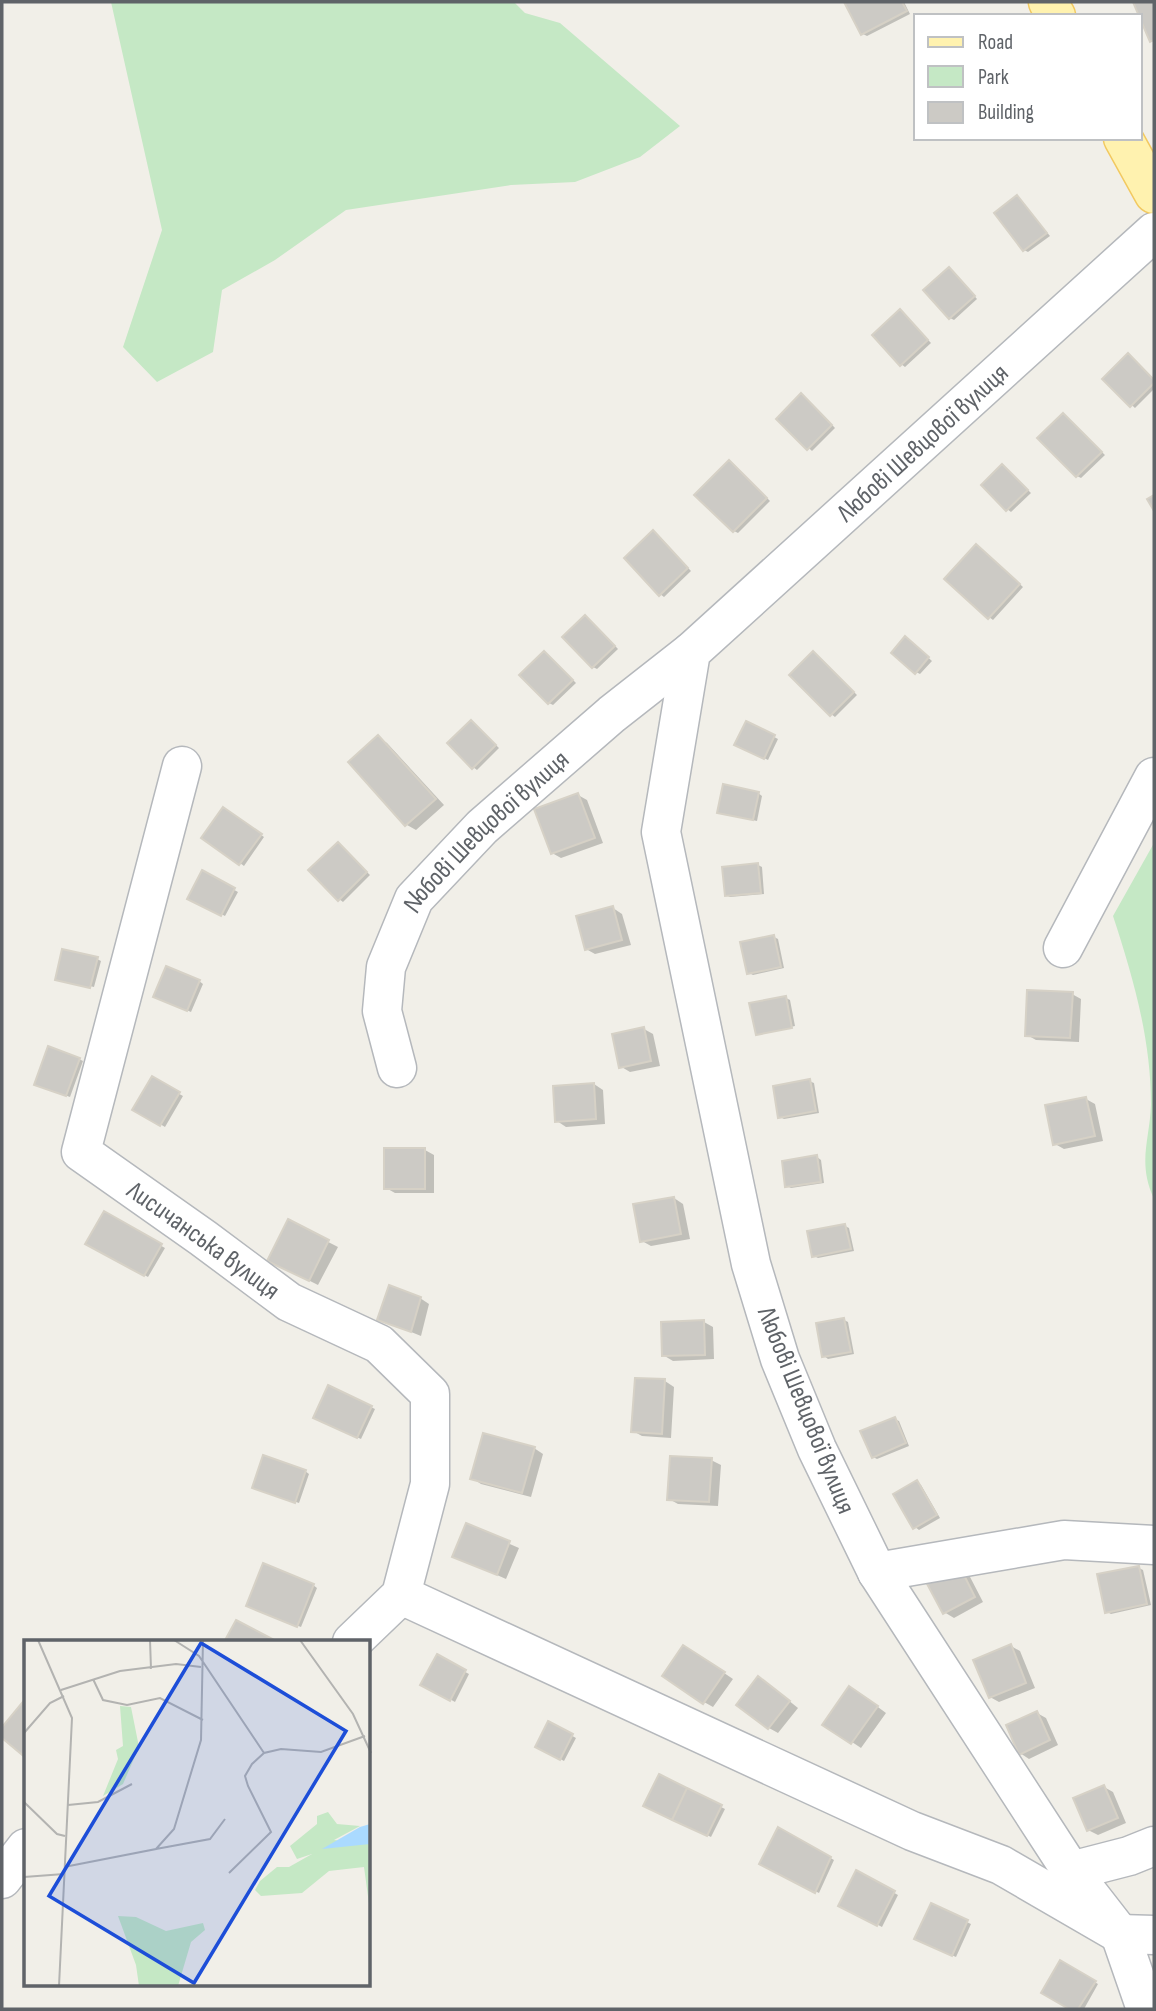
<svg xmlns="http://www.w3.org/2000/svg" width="1156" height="2011" font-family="'Sofia Sans Condensed',sans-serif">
<rect width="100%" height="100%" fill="#f1efe8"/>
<path fill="#c5e8c5" d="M111,2H514L525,13L560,23L680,126L640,157L575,182L511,185L346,210L275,260L222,290L213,352L157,382L123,347L162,230Z
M1154,843V1199C1137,1162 1150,1140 1151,1104C1151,1039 1133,977 1113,916Z"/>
<path fill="#0003" d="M846,2H904L910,14L867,36L863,34Z
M1017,197L1050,236L1028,252L1024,250Z
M950,269L977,299L954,320L950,318Z
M901,311L931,343L905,367L901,364Z
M1132,358L1154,380V389L1135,408L1104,379Z
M806,398L835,428L812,451L778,419Z
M1063,415L1105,455L1081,478L1077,476Z
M733,464L770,501L738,533L734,531Z
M1006,468L1031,493L1011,512L1007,509Z
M657,535L691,571L664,597L660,594Z
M980,549L1023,587L993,620L989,617Z
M589,619L618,649L597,669L593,667Z
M910,641L932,661L920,674L916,672Z
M549,656L576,683L553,705L549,703Z
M817,656L857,695L835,717L831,714Z
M472,722L499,748L477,770L473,767Z
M747,723L778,739L768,760L737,744Z
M378,737L387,743L444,805L416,830L407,825L351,762Z
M758,793L762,796L757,821L723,814Z
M578,795L587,800L603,843L561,858L552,853Z
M228,811L264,837L244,866L240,863Z
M338,844L370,875L343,902L339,899Z
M758,865L762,867L764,894L730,897L726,895Z
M203,873L238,892L225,916L190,898Z
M613,908L622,914L631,945L595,954L586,949Z
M774,937L778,939L784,968L753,975L749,973Z
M97,959L101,961L94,987L59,979Z
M199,981L203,984L191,1012L159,998Z
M1072,994L1081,999L1079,1042L1036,1040L1027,1035Z
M786,998L790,1000L795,1026L757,1034Z
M644,1029L653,1034L660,1066L630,1072L620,1066Z
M79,1059L83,1061L70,1097L40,1086Z
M152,1079L183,1096L165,1127L135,1109Z
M809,1081L814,1083L819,1113L784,1119L780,1117Z
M594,1084L603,1090L605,1124L566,1127L557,1121Z
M1086,1099L1095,1104L1103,1141L1064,1149L1055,1144Z
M425,1150L434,1155V1193H395L386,1188Z
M817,1157L821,1160L824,1183L791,1188L787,1186Z
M674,1198L683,1204L690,1239L651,1246L642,1241Z
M104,1214L165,1248L148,1277L88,1243Z
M289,1222L338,1247L318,1285L278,1265Z
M845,1226L849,1228L854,1251L818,1258L814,1256Z
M420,1298L429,1304L421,1336L379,1319Z
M844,1320L848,1322L854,1354L828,1359L824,1356Z
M704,1322L713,1327L714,1359L673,1361L663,1355Z
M665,1381L674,1387L671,1438L642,1436L633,1431Z
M329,1387L375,1409L361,1439L319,1420Z
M894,1419L899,1421L909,1446L877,1459L873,1457Z
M534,1448L543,1454L531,1497L481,1484L472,1478Z
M711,1460L721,1465L718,1506L678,1504L669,1499Z
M305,1471L309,1474L299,1503L258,1489Z
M917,1482L921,1485L940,1518L919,1530L915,1527Z
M467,1525L519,1548L506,1579L454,1556Z
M959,1567L968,1573L983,1602L954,1618L944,1612Z
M1139,1568L1143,1570L1151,1605L1111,1614L1107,1612Z
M313,1585L317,1588L301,1627L252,1608Z
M1011,1646L1020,1651L1035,1688L999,1702L990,1697Z
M693,1652L733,1679L713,1707L704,1702Z
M437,1657L469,1674L455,1702L423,1684Z
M768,1684L798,1708L778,1733L769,1728Z
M859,1693L886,1713L861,1748L825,1724Z
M1037,1713L1046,1718L1058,1745L1029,1759L1020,1753Z
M549,1723L576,1738L564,1761L537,1746Z
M659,1776L725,1809L711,1837L646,1805Z
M1104,1787L1113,1792L1126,1823L1098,1835L1088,1830Z
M779,1829L834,1860L819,1893L762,1864Z
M857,1873L898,1895L882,1927L840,1905Z
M932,1906L971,1924L956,1957L920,1941Z
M1061,1963L1098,1984L1084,2009H1072L1043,1992Z"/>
<path fill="#cccac5" stroke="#d6d1c6" stroke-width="2" d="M844,2H902L907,11L861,35Z
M1133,2H1154V40L1150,42Z
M1017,195L1047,233L1023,251L994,213Z
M949,267L975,296L949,319L923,290Z
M900,309L928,340L900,366L872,335Z
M1128,353L1154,380V383L1130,407L1102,379Z
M801,393L832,425L807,450L776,419Z
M1063,413L1102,452L1076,477L1037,438Z
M729,460L767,498L733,532L694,495Z
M1002,464L1028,490L1006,511L981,485Z
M1154,495V511L1147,499Z
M653,530L688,568L659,596L624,558Z
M976,544L1020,584L988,619L944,579Z
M585,615L615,646L592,668L562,637Z
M905,636L929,657L915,674L891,653Z
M544,651L573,680L548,704L519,675Z
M813,651L854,692L830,716L789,675Z
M471,720L496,745L472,769L447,743Z
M746,721L775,735L764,759L734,745Z
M378,735L436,799L405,826L348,762Z
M723,784L759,792L753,820L717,813Z
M578,793L595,838L551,854L534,809Z
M223,807L262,834L239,865L201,838Z
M338,842L367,872L338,901L308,870Z
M758,863L761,893L725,896L722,867Z
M202,870L235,888L221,916L187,899Z
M613,906L622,940L585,950L576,916Z
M774,935L781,967L747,974L740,942Z
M62,949L98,957L90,988L55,980Z
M166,966L200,980L187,1011L153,997Z
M1027,990L1073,992L1070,1038L1025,1036Z
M786,996L792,1028L756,1035L749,1003Z
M644,1027L651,1061L619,1068L612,1034Z
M48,1046L80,1058L66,1096L34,1085Z
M152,1076L180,1092L160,1126L132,1110Z
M810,1079L816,1111L778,1118L773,1086Z
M594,1083L596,1119L555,1122L553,1086Z
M1086,1097L1095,1136L1053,1145L1045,1105Z
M384,1148H425V1189H384Z
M817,1155L821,1182L785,1187L782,1161Z
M674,1197L681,1234L640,1242L633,1204Z
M104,1211L162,1244L144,1276L85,1244Z
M288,1219L329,1240L309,1281L267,1261Z
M845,1224L851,1249L812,1257L807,1231Z
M389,1285L421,1297L411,1332L377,1320Z
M844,1318L851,1352L822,1357L816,1323Z
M704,1320L705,1355L662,1356L661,1322Z
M635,1378L665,1379L662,1434L631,1432Z
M328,1385L372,1406L357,1438L313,1418Z
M895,1417L906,1443L872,1458L860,1431Z
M483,1433L535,1447L522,1493L470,1479Z
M263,1455L306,1470L295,1503L252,1488Z
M670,1456L712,1458L709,1502L667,1500Z
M917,1480L937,1515L913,1529L893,1494Z
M466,1523L510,1541L497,1575L452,1557Z
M263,1563L314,1584L297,1627L246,1606Z
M959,1565L975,1597L943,1614L926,1582Z
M1139,1566L1147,1604L1105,1613L1097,1574Z
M236,1620L278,1642H224Z
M1011,1644L1026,1683L989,1698L973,1660Z
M683,1645L725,1672L703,1704L662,1676Z
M437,1654L466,1670L450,1701L420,1685Z
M758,1676L790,1701L768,1729L736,1705Z
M849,1686L878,1706L851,1744L822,1725Z
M26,1698V1758L2,1738V1727Z
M1037,1711L1050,1740L1019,1755L1006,1725Z
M548,1721L573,1734L560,1760L535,1747Z
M659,1774L687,1788L672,1820L643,1806Z
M1104,1785L1118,1818L1087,1831L1073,1798Z
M687,1788L722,1805L707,1836L672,1820Z
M778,1827L831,1857L815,1893L759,1864Z
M856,1870L895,1891L877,1926L838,1906Z
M931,1903L968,1920L952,1956L914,1939Z
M1060,1960L1096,1981L1078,2009H1069L1041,1993Z"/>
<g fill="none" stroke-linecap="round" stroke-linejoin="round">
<g stroke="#b5b8bc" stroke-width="41">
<g id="minor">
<path id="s1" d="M182,766L81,1152L203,1238L289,1302L379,1344L430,1394V1484L401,1595L352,1642"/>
<path d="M1063,948L1154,777"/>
<path id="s2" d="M397,1068L382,1011L386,967L414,899L482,827L612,714L691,652"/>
<path d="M877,1572L1064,1540L1154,1545"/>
<path d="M401,1595L912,1831L1001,1865L1120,1934L1154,1935"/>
<path d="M1071,1871L1129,1856L1154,1846"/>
<path d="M2,1879L26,1848"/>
<path id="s3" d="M1146,2009L1120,1934L1071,1871L877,1572L817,1449L780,1359L751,1264L661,832L691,652L1154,232"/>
</g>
</g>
<g stroke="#f2c960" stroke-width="41">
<path id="major" d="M1048,2L1056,16
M1123,138L1154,194"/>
</g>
<use href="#minor" stroke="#fff" stroke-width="38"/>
<use href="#major" stroke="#fff2af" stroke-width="38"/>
</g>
<g text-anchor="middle" stroke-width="5" stroke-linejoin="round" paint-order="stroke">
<g font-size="26" fill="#5f6368" stroke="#fff">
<text dy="9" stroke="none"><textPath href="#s3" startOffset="1785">Любові Шевцової вулиця</textPath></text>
<text dy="9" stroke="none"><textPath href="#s2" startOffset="275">Любові Шевцової вулиця</textPath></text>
<text dy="9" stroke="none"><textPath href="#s1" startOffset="550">Лисичанська вулиця</textPath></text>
<text transform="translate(807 1410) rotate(68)" y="9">Любові Шевцової вулиця</text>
</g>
</g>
<g transform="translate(24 1640)">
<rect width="346" height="346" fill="#f1efe8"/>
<path d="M96,66L107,67L115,107L99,144L79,156L94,119L92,110L99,106ZM304,172L313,184L336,186L310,200L346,204V271L340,227L305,231L278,253L237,256L231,250L236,241L253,227H265L288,214L273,219L266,206L293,184V176ZM94,276L112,277L142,291L179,283L181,290L167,302L154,346H115L112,325Z" fill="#c5e8c5"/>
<path d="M346,184V204L298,209L336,187Z" fill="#aadaff"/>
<path fill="none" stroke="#b3b3b1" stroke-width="2" d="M14,0L48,78L35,346M126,0L127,29M150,0L175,16L240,113M276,0L329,74L347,113M69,39L79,60L103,65L136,58L179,80M37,50L96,31L152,24L177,27M0,93L26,63L40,56M0,162L33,194L41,196M44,165L74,162L108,144M132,209L186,199L201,179M40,227L132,209L150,189L177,100L179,0M205,233L247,192L224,146L221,136L228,124L240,113L257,109L297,112L341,96M0,237L40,234"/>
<path fill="#1d4ed8" fill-opacity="0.15" stroke="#1d4ed8" stroke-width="3.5" d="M177,3L322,91L170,343L25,256Z"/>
<rect width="346" height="346" fill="none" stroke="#5f6368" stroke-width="3.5"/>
</g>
<rect width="1156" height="2011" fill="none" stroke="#5f6368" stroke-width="7"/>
<rect x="914" y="14" width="228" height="126" fill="#ffffff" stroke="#bfc1c3" stroke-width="2"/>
<rect x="928" y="37" width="35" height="10" fill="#fff2af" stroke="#bfc1c3" stroke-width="2"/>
<text x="978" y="49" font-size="21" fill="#5f6368">Road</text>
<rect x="928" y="66" width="35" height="21" fill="#c5e8c5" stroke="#bfc1c3" stroke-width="2"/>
<text x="978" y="84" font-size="21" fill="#5f6368">Park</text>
<rect x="928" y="102" width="35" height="21" fill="#cccac5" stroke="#bfc1c3" stroke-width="2"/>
<text x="978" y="119" font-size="21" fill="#5f6368">Building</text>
</svg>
